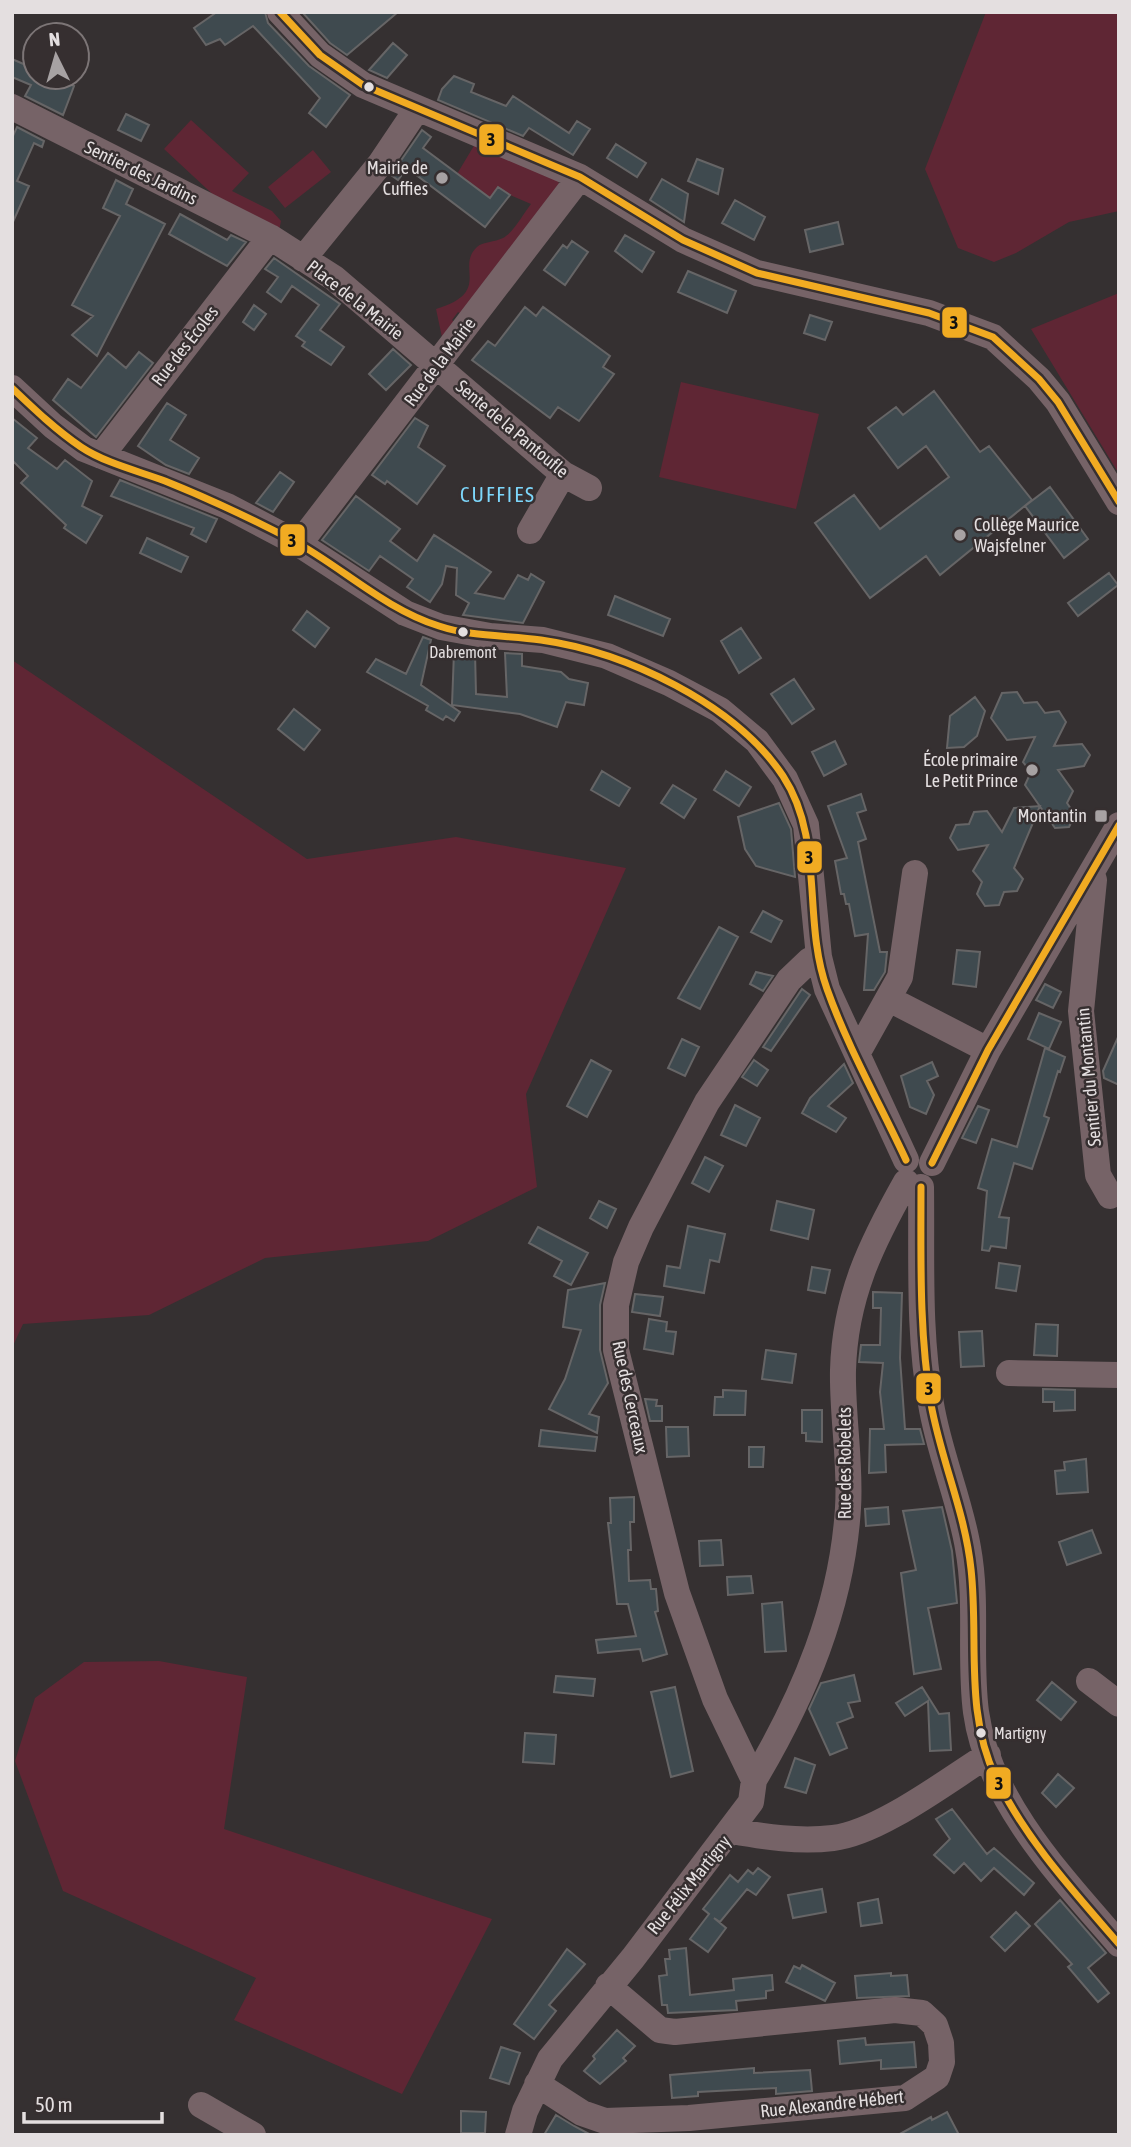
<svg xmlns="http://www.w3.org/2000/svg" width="1131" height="2147" font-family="'Asap Condensed',sans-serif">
<rect width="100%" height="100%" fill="#353031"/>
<path fill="#5f2634" d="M986,12H1119V211L1069,222L1016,253L994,262L958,248L925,169Z
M191,120L249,173L232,191L272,211L281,221L279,231L221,202L164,149Z
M475,144L558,181L561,189L463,315L458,312L452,320L457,324L443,342L436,309C493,292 455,267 477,247C482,242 495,242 503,238C514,232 523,214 531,204L510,195L489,199L457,174Z
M313,150L331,172L285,208L268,187Z
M1119,293V474L1031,329Z
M681,382L819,414L796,509L659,477Z
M12,660L307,859L456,837L626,868L526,1094L537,1187L428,1241L265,1258L149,1315L23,1324L12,1348Z
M159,1661L247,1677L224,1829L492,1919L402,2094L234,2020L256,1978L63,1891L15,1761L35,1698L84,1662Z"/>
<path fill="#3f4a4f" stroke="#666566" stroke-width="2" d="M217,12H265L268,23L309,66L350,95L326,127L309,113L320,98L253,26L225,45L220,39L206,45L194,28Z
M302,12H398L347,55L330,43Z
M393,43L407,55L387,78L369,70Z
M12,59L35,69V77H53L74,86L63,115L25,96L31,85L12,77Z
M454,76L474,84L471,92L506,106L513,96L569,133L577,121L590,129L573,155L529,128L523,136L438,100L442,89Z
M126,114L149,125L141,141L118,130Z
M17,127L44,141L42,147L34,143L17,181L29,186L12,224V138Z
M422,130L431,137L423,148L490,198L498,187L510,195L485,227L407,168L398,180L391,175Z
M616,144L646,163L637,177L607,158Z
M697,159L723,169L718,194L688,181Z
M662,179L688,194L684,222L650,200Z
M116,180L133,189L126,204L165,224L97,356L72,335L93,316L72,305L120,216L103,208Z
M735,200L765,217L754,240L722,223Z
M180,214L227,240L231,235L246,242L227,266L169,234Z
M838,222L843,244L810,252L805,230Z
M625,235L654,252L642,272L615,251Z
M572,241L588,252L565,285L544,270L563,245L567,248Z
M274,258L340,304L320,330L344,347L331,365L302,346L305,342L296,336L319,305L292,286L281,302L267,292L278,277L265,269Z
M688,271L736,291L727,313L678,292Z
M254,305L266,314L254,330L243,322Z
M525,307L536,316L543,307L610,356L603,367L614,374L579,421L558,407L550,418L472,360L488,341L495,346Z
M810,315L832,322L825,340L804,333Z
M393,349L411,365L386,390L369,374Z
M139,352L153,363L96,437L53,400L68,379L81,388L108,353L126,368Z
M934,391L980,452L989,446L1032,500L940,575L926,556L870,598L815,523L854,495L880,529L949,477L926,446L898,468L868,428L896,407L903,415Z
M167,403L186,415L170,440L199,458L189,474L166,465L138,446Z
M12,418L37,438L28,448L57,469L65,460L92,481L82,506L102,516L86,543L64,528L66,525L21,483L28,476L14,462L12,465Z
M415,418L428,426L418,447L445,466L417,504L387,481L385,484L372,475Z
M280,472L294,482L273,512L256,503Z
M120,480L217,519L206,542L191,534L194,528L111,496Z
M1050,487L1088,539L1064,558L1025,506Z
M356,496L400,529L390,541L417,561L434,535L491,572L475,593L504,599L518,575L528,580L531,574L544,582L523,623L463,615L469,603L456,595L457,568L446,566L442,584L430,602L407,587L413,579L380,556L369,571L322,540Z
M147,538L188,557L181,572L140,553Z
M1109,573L1118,585L1078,616L1068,603Z
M615,596L670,619L663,636L608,615Z
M307,611L329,628L315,647L293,630Z
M741,628L761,658L739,673L721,641Z
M423,637L431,640L421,685L460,712L454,721L446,716L443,720L426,710L428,706L367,672L376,659L406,674Z
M454,652H475L476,694L507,697L505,653L522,654V666L561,672L569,679L588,683L584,705L566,702L557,727L520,714L452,705Z
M794,679L814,709L792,724L771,694Z
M1017,692L1024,703L1037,702L1045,713L1059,711L1066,722L1054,746L1082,744L1090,755L1084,766L1058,770L1073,791L1067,803L1075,815L1069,827L1055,828L1025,785L1031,772L1023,762L1035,737L1007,740L991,718L1002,693Z
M975,697L985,711L977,736L964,747L947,748L950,716Z
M294,709L320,730L304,750L278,729Z
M835,741L846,764L824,776L812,752Z
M602,771L630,788L619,806L591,790Z
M726,771L751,787L739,806L714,790Z
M673,785L696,799L684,818L661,803Z
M861,794L866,810L857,813L866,839L858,842L880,952H887L885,972L874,990H864L868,934L855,936L849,904H846L844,894H841L835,861L847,858L828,806Z
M779,803L791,829L795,877L756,866L745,849L738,817Z
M1040,806L1014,868L1023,879L1017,891L1004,892L999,905L985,906L977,894L982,882L973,871L988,845L958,850L950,838L956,825L969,824L974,812L987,811L1002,832L1014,808Z
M763,911L782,921L771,942L751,932Z
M719,927L738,937L700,1009L678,998Z
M957,950L980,952L976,987L953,984Z
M756,972L773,976L763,991L750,984Z
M1045,984L1061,992L1053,1008L1036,1000Z
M802,989L810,995L771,1051L763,1047Z
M1039,1013L1061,1022L1049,1049L1028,1039Z
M1119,1035V1085L1104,1078L1103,1071Z
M682,1039L699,1047L685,1076L668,1068Z
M1045,1048L1065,1057L1060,1072L1058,1071L1044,1116L1049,1118L1032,1169L1014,1163L999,1217L1009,1218L1006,1248L991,1246L989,1251L982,1250L987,1191L978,1188L992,1139L1017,1147Z
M591,1060L611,1071L587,1117L567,1106Z
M754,1060L768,1070L757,1086L742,1077Z
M932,1062L938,1076L927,1081L934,1095L926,1114L910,1107L901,1076Z
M844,1064L853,1083L828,1106L846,1118L836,1132L802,1113L810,1098Z
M735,1105L760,1118L746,1146L721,1135Z
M978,1106L989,1110L976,1143L962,1138Z
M705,1157L723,1166L709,1192L692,1183Z
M599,1201L616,1209L607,1228L590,1218Z
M777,1201L814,1210L808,1239L771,1230Z
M688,1226L725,1234L719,1262L710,1260L704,1293L664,1286L667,1266L680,1268Z
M538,1227L588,1253L571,1285L554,1276L562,1261L529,1243Z
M999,1263L1020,1266L1016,1291L996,1288Z
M812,1267L830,1270L825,1293L808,1290Z
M605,1283L600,1305V1350L608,1383L589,1414L599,1417L597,1433L549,1409L565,1379L581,1330L563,1327L568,1290Z
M873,1292L902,1293L900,1358L905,1429H920L924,1444L885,1445L886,1472L869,1473L870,1429H884L880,1392L883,1363L859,1362L861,1345H880L881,1308H873Z
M635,1294L663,1297L660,1316L632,1312Z
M649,1319L667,1322L666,1331L676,1332L673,1354L644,1349Z
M1036,1324L1058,1325L1057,1356L1034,1355Z
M982,1331L984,1366L961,1367L959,1332Z
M766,1350L796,1354L792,1383L762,1379Z
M1043,1389L1075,1390V1410L1054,1411V1402H1043Z
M723,1390L746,1391L745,1415H714L715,1397H723Z
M645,1399L657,1400L656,1406H662V1421H650Z
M802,1410H822V1442L806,1441V1433H802Z
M666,1427H688L689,1456L667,1457Z
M541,1430L597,1437L595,1451L539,1446Z
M749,1447H764L763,1467H749Z
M1086,1459L1088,1492L1057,1494L1055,1471L1065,1470L1064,1462Z
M634,1497V1522H630L631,1550H628L629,1581L650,1580L651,1589H656L658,1611L655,1612L667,1654L643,1661L640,1649L598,1653L596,1640L636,1636L628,1604H617L608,1523H611L610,1498Z
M888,1507L889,1524L866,1526L865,1509Z
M942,1507L952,1551L957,1603L928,1608L941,1669L914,1674L901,1573L916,1570L903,1511Z
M1092,1530L1101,1553L1067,1565L1059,1542Z
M721,1540L723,1565L700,1566L699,1541Z
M751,1576L753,1593L728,1595L727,1577Z
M782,1602L786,1651L765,1652L762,1604Z
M854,1675L860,1701L848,1703L853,1717L837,1723L847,1748L830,1755L809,1709L821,1683Z
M556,1676L595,1679L593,1696L554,1692Z
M1052,1682L1076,1702L1061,1720L1037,1700Z
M675,1687L693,1771L671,1777L651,1692Z
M922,1687L939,1714L949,1713L951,1750L930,1751L928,1701L905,1716L896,1703Z
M525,1733L556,1735L554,1764L523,1762Z
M795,1758L815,1765L806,1793L785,1787Z
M1058,1774L1074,1788L1056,1807L1042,1793Z
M952,1809L987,1854L994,1848L1034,1883L1024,1895L994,1868L981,1881L964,1863L954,1873L934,1855L950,1839L936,1819Z
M758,1868L770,1877L756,1895L747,1889L720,1922L714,1918L726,1928L708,1952L690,1939L709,1914L703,1909L730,1875L738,1882L748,1870L753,1874Z
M822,1889L826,1912L793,1918L788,1895Z
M878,1899L882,1923L861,1926L858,1903Z
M1060,1900L1106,1953L1088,1968L1109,1993L1098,2002L1068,1967L1072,1964L1035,1924Z
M1016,1912L1030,1926L1005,1951L991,1937Z
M686,1948L690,1995L734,1990L733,1979L772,1975L773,1990L766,1991V1998L736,2001L737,2010L668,2013L667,2005H662L659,1976L667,1975L665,1959H670L669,1950Z
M567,1949L585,1964L549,2005L556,2011L534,2039L514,2024Z
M802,1965L835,1983L825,2001L786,1982L794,1966L800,1969Z
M891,1973V1976L907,1975L909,1996L857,1998L855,1976Z
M617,2030L635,2046L623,2058L626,2061L600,2084L584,2071L595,2059L593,2056Z
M865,2038L866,2045L914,2042L916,2067L881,2069V2060L840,2064L838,2041Z
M501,2047L520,2053L509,2084L490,2078Z
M754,2068V2073L810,2070L812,2091L776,2094V2088L698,2092V2096L672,2098L670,2075Z
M461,2111L486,2112L485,2133H461Z
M947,2112L959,2135H898L931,2117L932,2120Z
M556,2115L574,2126L591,2135H544Z"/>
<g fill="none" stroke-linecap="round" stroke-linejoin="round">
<path stroke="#766367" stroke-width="26" d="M280,12L320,55L363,85L580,177L683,240L757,273L929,313L993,337L1039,379L1058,402L1119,502
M12,107L270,237L334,278L563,474L589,488
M303,259L380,164L417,109
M12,388L53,426L84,449L227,506L299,544L405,613L441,627L490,636L543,640L607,656L669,683L720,710L757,741L785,779L806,825L819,957L827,989L906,1160
M101,456L270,237
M530,531L563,474
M299,544L580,177
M1092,874L1094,880L1081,1011L1098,1175L1110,1196
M889,999L988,1050
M857,1054L900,977L915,873
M932,1163L988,1050L1119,825
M921,1187C922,1259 918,1333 931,1404C939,1453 960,1500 968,1548C978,1603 969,1658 976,1712C988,1801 1063,1879 1119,1944
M1009,1373L1119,1375
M1089,1681L1119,1704
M754,1780C804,1696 842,1606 848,1508C851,1462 842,1416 843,1370C845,1297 871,1244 906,1182
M732,1831C765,1837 799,1842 833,1838C879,1833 948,1780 988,1755
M537,2084L582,2113L605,2121L689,2118L905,2098L937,2077L942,2062L941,2043L935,2025L922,2013L895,2010L675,2032L660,2030L608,1986
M201,2105L253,2135
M518,2135L525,2111L550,2059L633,1958L751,1802L754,1780L715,1699L677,1593L616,1350V1305L626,1262L641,1227L707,1102L789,980L810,960L819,957"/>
<g stroke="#362f30" stroke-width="12">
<path id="bus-1" d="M280,12L320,55L363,85L580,177L683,240L757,273L929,313L993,337L1039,379L1058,402L1119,502
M12,388C34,409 56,430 81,447C105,463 138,471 165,481C210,499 252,519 294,541C343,568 385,609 439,626C472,637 507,635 541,640C626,652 735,704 783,776C825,840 802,920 827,989C848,1048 880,1104 906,1160
M932,1163L988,1050L1119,825
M921,1187C921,1259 919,1332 931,1404C941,1460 965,1512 971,1569C979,1640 964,1711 996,1778C1026,1840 1074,1892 1119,1944"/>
</g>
<use href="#bus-1" stroke="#f1ab22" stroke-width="7"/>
</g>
<g fill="#e4dfe0" stroke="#362f30" stroke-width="2.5">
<circle cx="369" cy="87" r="6"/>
<circle cx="463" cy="632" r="6"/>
<circle cx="981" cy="1733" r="6"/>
</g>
<g fill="#a7a2a3" stroke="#362f30" stroke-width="2.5">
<circle cx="442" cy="178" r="7"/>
<circle cx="960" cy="535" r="7"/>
<circle cx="1032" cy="770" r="7"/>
<rect x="1094" y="809" width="14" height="14" rx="3.5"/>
</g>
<g text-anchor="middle" stroke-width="5" stroke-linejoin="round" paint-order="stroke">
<g font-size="16" fill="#e4dfe0" stroke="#362f30">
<text x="463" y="658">Dabremont</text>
<text x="994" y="1739" text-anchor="start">Martigny</text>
</g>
<g font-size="18" fill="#e4dfe0" stroke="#362f30" text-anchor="end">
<text x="428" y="174">Mairie de<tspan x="428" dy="21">Cuffies</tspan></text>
<text x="974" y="531" text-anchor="start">Collège Maurice<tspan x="974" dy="21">Wajsfelner</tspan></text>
<text x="1018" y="766">École primaire<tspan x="1018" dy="21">Le Petit Prince</tspan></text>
<text x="1087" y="822">Montantin</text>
</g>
<g font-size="18" fill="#e4dfe0" stroke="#362f30">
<text transform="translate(141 173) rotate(26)" y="6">Sentier des Jardins</text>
<text transform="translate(355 300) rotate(38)" y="6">Place de la Mairie</text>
<text transform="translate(185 346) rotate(-52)" y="6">Rue des Écoles</text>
<text transform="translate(440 362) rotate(-53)" y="6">Rue de la Mairie</text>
<text transform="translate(512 429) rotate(40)" y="6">Sente de la Pantoufle</text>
<text transform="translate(1089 1077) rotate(-95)" y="6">Sentier du Montantin</text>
<text transform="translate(630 1397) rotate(78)" y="6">Rue des Cerceaux</text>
<text transform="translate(845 1463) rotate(-90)" y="6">Rue des Robelets</text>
<text transform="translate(689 1885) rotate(-51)" y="6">Rue Félix Martigny</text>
<text transform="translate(832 2104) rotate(-6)" y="6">Rue Alexandre Hébert</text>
</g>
<g font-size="21" letter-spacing="2" fill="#7dd7fb" stroke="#362f30">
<text x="498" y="502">CUFFIES</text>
</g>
</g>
<g stroke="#362f30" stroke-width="2.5">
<rect x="478" y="123" width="27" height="33" rx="7" fill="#f1ab22"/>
<rect x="941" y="306" width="27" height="33" rx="7" fill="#f1ab22"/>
<rect x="279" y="523" width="27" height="34" rx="7" fill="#f1ab22"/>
<rect x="796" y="840" width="27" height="34" rx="7" fill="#f1ab22"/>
<rect x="915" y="1372" width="27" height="33" rx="7" fill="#f1ab22"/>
<rect x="985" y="1766" width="27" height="34" rx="7" fill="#f1ab22"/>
</g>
<g font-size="19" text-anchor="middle" font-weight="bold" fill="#111">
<text x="491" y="146">3</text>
<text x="954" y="329">3</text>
<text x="292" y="547">3</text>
<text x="809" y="864">3</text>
<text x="929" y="1395">3</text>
<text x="999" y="1790">3</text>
</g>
<rect width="1131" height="2147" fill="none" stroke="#e4dfe0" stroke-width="28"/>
<g transform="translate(56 56) rotate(355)"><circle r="33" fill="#362f30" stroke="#7c7576" stroke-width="2"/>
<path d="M0-5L12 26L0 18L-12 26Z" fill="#a7a2a3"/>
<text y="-10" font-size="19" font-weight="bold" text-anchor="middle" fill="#e4dfe0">N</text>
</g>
<path d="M24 2112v10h138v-10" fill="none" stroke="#e4dfe0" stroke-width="3.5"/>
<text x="35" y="2112" font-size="21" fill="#e4dfe0" stroke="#362f30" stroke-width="5" paint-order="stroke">50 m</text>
</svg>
